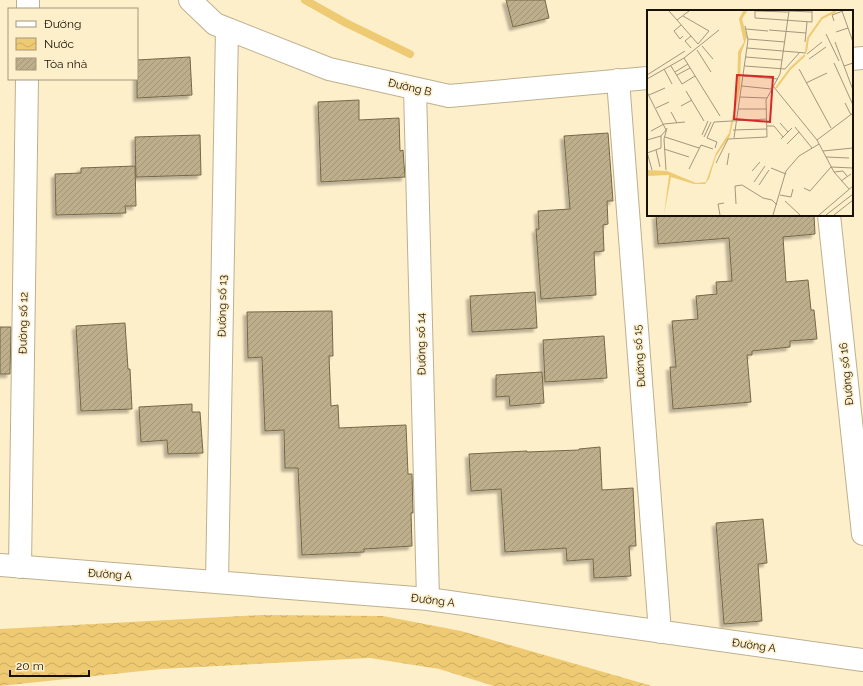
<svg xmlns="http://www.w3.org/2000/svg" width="863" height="686" font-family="Raleway,sans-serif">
<defs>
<pattern id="water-waves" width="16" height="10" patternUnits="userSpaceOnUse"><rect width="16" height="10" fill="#eeca73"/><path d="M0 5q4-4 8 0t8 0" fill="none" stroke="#cbac62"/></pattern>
<pattern id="building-hatch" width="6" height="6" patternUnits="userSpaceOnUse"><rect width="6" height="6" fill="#bdaf8c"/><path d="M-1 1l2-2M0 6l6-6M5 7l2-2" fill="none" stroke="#a29677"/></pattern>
<filter id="shadow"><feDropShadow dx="-3.5" dy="3.5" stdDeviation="1" flood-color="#0004"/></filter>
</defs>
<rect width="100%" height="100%" fill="#feefcb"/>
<path fill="url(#water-waves)" d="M262,615L383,616L461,631L652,686H494L439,669L370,658L161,669L0,686V629Z"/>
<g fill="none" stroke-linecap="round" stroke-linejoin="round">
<path stroke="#eeca73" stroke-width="8" d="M305,0L346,23L410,54"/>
</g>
<path fill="url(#building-hatch)" stroke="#756848" filter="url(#shadow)" d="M506,0H545L549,18L513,27Z
M190,57L192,95L137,98V60Z
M359,100V120L399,118L400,151L403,150L405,177L321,182L318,102Z
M608,133L613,201H607L608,224L603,225L604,251L594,252L596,295L541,299L536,229H539L538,211L570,209L564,136Z
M200,135L201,175L136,177L135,137Z
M135,166L136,206H125L126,213L56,215L55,174L81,173V168Z
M656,215H814L815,234L783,237L786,282L808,280L811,310H814L817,339L790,341V347L752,351V355H747L751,402L673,409L670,367H676L672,321L698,319L696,296L717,294L716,282L732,281L729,238L658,244Z
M535,292L537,328L472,332L470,296Z
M332,311L333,356H329L331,406L338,405L339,428L406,425L408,474H412L413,513H411L412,546L364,549V552L302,555L298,468H285L284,430L265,431L262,357L248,358L247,312Z
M125,323L128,369H130L132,409L81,411L76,326Z
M0,327H11L10,374H0Z
M604,336L607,378L545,382L543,340Z
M542,372L544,403L510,406L509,396L496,397V375Z
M192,404V412H200L203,453L168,454L167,440L141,442L139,407Z
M600,447L602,490L633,488L636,546H629L631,576L594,578L593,559L567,561L566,548L505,552L501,489L471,491L469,454L527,451V452L579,450V449Z
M763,519L767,563L758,564L762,621L724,624L716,523Z"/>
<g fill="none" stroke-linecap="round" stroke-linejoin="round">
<g stroke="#beb08e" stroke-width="24">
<path id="minor" d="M190,0L215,24L329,69L449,96L648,78
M28,9V0
M852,59L863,58
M618,80L660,632
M415,89L428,599
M829,215L863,534
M0,565L428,599L863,660
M20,567L27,79
M217,582L227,29"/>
</g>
<use href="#minor" stroke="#fff" stroke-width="22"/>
</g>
<g text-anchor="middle" stroke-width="3" stroke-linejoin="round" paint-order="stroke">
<g font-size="11" fill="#181206" stroke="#feefcb">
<text transform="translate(410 87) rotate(13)" y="4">Đường B</text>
<text transform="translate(222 306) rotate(-89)" y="4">Đường số 13</text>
<text transform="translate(23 323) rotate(-89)" y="4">Đường số 12</text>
<text transform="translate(421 344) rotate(-91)" y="4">Đường số 14</text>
<text transform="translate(639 356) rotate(-94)" y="4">Đường số 15</text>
<text transform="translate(846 374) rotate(-96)" y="4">Đường số 16</text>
<text transform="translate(110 574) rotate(4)" y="4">Đường A</text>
<text transform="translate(433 600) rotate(7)" y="4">Đường A</text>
<text transform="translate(754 645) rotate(8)" y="4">Đường A</text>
</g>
</g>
<g transform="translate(647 10)">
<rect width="206" height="206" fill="#feefcb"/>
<path d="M96,1H100L95,9L100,27L94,44L93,78L83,126L69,146L62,169L58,174H47L24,167L17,205L22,165L0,166V160L20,161L49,173L59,172L69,143L82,123L90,84L91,42L97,32L92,9Z" fill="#eeca73"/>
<path fill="none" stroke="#eeca73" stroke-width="2" d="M159,42L161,28L175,8L189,1M129,78L143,59L158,45"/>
<path fill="none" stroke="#a2977c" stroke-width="1" d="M22,1L51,34L62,21L36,6M141,1L165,2M195,1L206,32M141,2L108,1V8L165,12V1M30,10L42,1M187,11L185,5L196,1M34,15L27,21L33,29L36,26M99,19L121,21M122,20L159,23M189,22L201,18M179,24L192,51M101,29L138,32M158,32L160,12M188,32L197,56L206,53M55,36L66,49M44,38L38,31L44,26M100,38L159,43M50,40L64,62M160,44L175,32M99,47L135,50M37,48L73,106M162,49L179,37M187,53L206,95M24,56L35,74L48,66M98,56L138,59L153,42M197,56L206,80M17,59L25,74M152,59L184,118M28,62L41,54M0,65L38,41M30,65L43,58M96,66L131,69M0,69L37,48L72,20M159,73L180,63M95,76L124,79M126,76L170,130L187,162L202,179M39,81L57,111M0,82L19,120L14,126V138L0,143M2,85L18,78M93,87L120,88M198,93L204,105M34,96L45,90M9,98L22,92M91,99H120M24,102L30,113M133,113L141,122M120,116H127L136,127M148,117L165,138M86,120L120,119M4,121L17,114L38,112M55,125L61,111M18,127L52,138M57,127L64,112M87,128L101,30L98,16M134,129L145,118M0,130L14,126M170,130L206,103M140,134L152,122M68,138L70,132L60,128L67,112L120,109M17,139L42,147M9,140L13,157M176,141L206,138M0,142L5,160M179,147L202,148M69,153L81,129L120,127L119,90L133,64L142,1M80,155L82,143M184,157L206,158M124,158L139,164M42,159L54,135L66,139M19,160L17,129L20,118M105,161L113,152M187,162L196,161L200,166M194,171L204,164M107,172L118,156M112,175L122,160M157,178L163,181L184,157M133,185L144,187L146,179M138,191L153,205M89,194L88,176L95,175L116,188L125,190L130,195M73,205L71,194L77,193M126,205L139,161L152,146L172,134M172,205L206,176M179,205L206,184M187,205L206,190"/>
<path fill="#d62828" fill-opacity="0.15" stroke="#d62828" stroke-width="2" d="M90,65L126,67L123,112L87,109Z"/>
<rect width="206" height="206" fill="none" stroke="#181206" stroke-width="2"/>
</g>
<rect x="8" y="8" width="130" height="72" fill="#feefcb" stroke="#a2977c"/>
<rect x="16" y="21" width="20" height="6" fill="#ffffff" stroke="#a2977c"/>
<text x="44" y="28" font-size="12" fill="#181206">Đường</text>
<rect x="16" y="38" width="20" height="12" fill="url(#water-waves)" stroke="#a2977c"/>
<text x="44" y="48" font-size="12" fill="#181206">Nước</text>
<rect x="16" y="58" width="20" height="12" fill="url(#building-hatch)" stroke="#a2977c"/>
<text x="44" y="68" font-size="12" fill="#181206">Tòa nhà</text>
<path d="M10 670v6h79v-6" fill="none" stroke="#181206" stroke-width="2"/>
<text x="16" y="670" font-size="12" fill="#181206" stroke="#feefcb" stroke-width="3" paint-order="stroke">20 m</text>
</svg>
